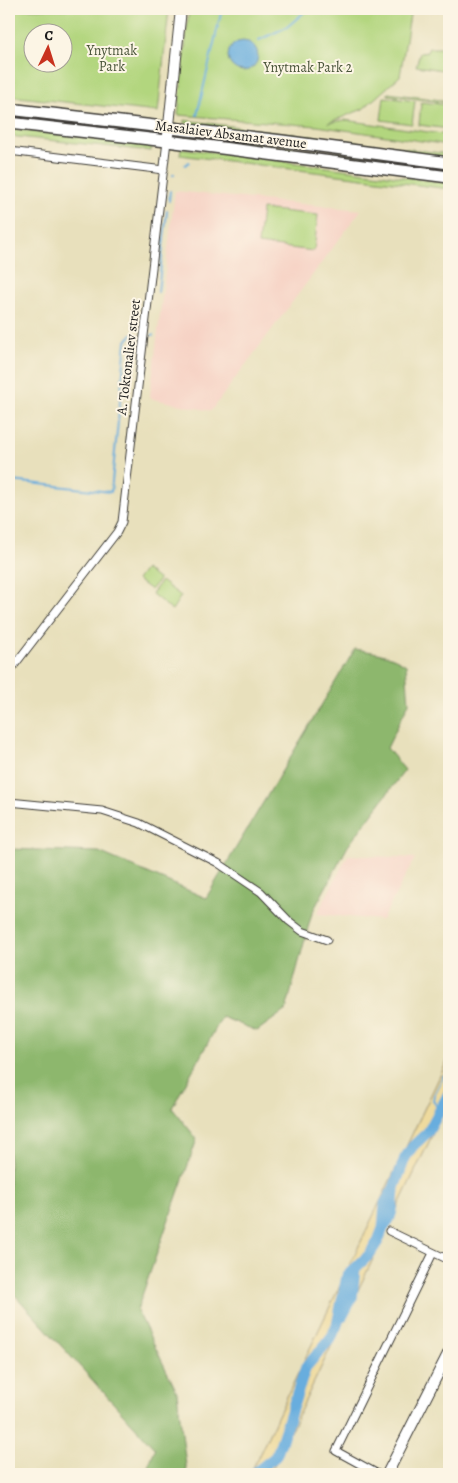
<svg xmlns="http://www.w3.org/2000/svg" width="458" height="1483" font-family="Alegreya,serif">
<rect width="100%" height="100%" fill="#fcf5e5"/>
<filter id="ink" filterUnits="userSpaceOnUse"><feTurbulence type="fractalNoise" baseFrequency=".02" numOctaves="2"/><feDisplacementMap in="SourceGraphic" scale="10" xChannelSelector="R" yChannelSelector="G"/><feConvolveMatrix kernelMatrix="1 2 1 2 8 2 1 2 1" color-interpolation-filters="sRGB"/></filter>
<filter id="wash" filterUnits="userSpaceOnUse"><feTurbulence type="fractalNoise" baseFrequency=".0096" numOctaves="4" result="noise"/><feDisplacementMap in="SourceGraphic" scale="20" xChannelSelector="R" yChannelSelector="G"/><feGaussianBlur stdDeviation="1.12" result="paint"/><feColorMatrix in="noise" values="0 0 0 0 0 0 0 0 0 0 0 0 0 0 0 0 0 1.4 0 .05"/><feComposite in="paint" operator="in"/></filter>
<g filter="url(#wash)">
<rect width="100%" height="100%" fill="#e8e0bc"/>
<path fill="#f6d2c4" d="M175,191L361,210L211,411L153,399L150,396Z
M348,855L415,858L382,920L317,914Z"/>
<path fill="#b2d67e" stroke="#67794d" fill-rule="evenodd" d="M9,9H169L158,112L9,96ZM32,32H62V62H32Z
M189,9H411L400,76L363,109L328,123L345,120L449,135V145L317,126L178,115Z
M429,48H449V56L446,59L449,62V71L416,66L420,53L427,52Z
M388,93L449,101V103L388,95Z
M384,97L415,101L412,124L381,120Z
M421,102L449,105V129L419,125Z
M9,115L150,131L151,133L9,119Z
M184,120L449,154V159L184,123Z
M9,129L152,145L151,151L9,136Z
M184,134L449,169V172L183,137Z
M181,148L449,183V189L180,155Z
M262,209L318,215L314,251L258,244Z
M145,569L159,580L151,590L137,580Z
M161,581L181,596L172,610L152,594Z"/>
<path fill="#8db76d" stroke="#546a44" d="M355,649C373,652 390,654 406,665L409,703L387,748L405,770L348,846L312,913L286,1010L257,1031L222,1017L172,1108L197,1139L137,1310L177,1392L187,1474H145L155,1449L14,1294L9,1281V849L99,852L206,898Z"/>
<path fill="#eeda9e" stroke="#857b5d" d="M449,1057V1100L270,1474H250Z"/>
<path fill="#68adde" stroke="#42647d" d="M228 56a15 15 0 1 1 30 0a15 15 0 1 1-30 0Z"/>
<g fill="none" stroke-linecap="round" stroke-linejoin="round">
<path stroke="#68adde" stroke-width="2" d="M259,40L287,27L308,9
M197,115L222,9
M185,165L189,162
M173,175L174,174
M169,201L170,191
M158,292L167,211
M152,335H153
M9,486L12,481L111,492L126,341L132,334
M439,1111L433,1100L434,1095L449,1066"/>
<path stroke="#68adde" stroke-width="11" d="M383,1228C393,1218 393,1204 394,1190
M342,1317L352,1298L355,1269
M253,1474L275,1457L278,1451L306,1367L331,1338L337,1325L347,1276L369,1255L378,1241L383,1228L385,1203L394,1188L405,1158L413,1146L428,1132L449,1093"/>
</g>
</g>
<g filter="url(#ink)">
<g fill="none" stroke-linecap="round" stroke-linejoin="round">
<g stroke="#3b3934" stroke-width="9">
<path id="street" d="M9,151L164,170
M9,672L117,532L122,522L167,141
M9,802L102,811L139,823L218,863L261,892L289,921L302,931L327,940
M389,1231L449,1260
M378,1474L336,1451L433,1253"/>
</g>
<g stroke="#3b3934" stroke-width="12">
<path id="secondary" d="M168,135L181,9
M387,1474L449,1352"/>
</g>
<g stroke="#3b3934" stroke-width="14">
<path id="primary" d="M9,109L282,141L449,163
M9,123L167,141L449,177"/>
</g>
<use href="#street" stroke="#fff" stroke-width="7"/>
<use href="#secondary" stroke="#fff" stroke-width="10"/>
<use href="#primary" stroke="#fff" stroke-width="11"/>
</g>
</g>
<g text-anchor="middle" stroke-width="4" stroke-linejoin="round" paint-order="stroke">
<g font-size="14" fill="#495439" stroke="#fcf5e5">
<text x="112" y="55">Ynytmak<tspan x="112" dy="16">Park</tspan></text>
<text x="308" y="72">Ynytmak Park 2</text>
</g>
<g font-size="14" fill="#1c1c1c" stroke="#fcf5e5">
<text transform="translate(231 134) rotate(7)" y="5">Masalaiev Absamat avenue</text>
<text transform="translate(128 357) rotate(-83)" y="5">A. Toktonaliev street</text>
</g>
</g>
<rect width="458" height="1483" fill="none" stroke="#fcf5e5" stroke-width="30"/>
<g transform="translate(48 48) rotate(4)"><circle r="24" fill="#fcf5e5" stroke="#a29e95"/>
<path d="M0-4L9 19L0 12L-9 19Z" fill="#c8321e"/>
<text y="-8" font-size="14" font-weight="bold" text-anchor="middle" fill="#1c1c1c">С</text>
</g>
</svg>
